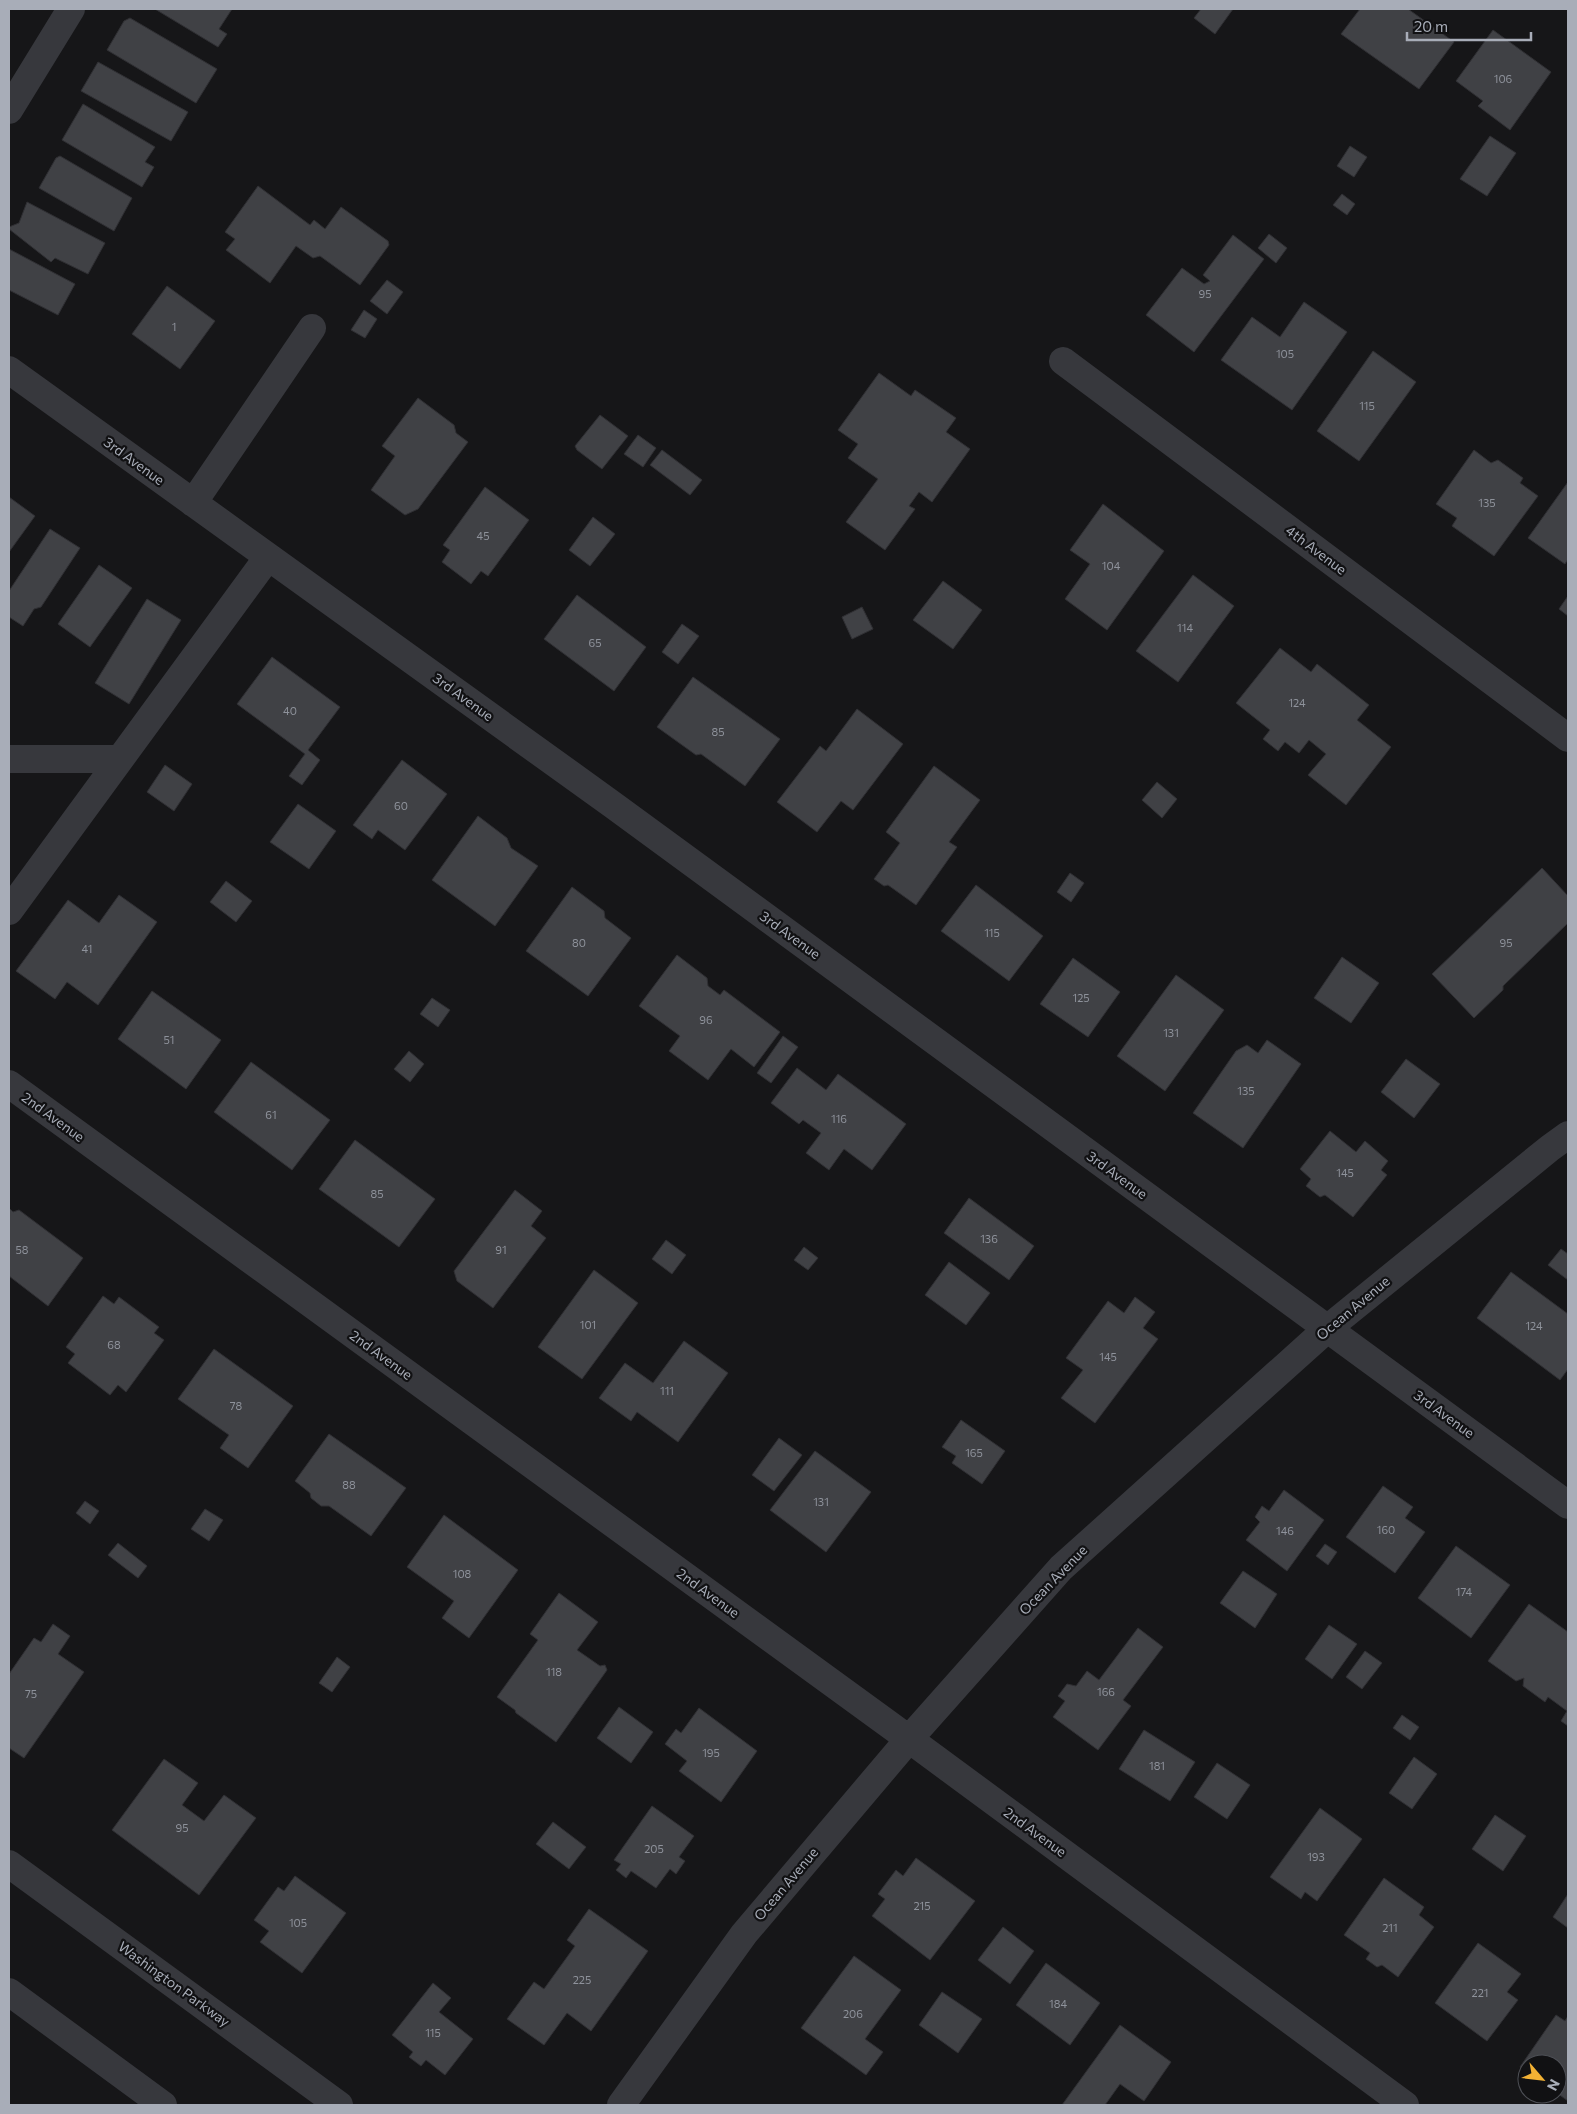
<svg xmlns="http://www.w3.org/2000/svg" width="1577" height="2114" font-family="Commissioner,sans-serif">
<rect width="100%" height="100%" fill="#161618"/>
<path fill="#404145" stroke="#303034" d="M155,9H232L219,29L227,34L218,47Z
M1201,9H1233L1215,34L1194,18Z
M1360,9H1408L1454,42L1419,89L1341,34Z
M130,18L217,69L196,103L107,50L124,21Z
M1493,30L1551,72L1510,130L1478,106L1483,101L1456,81Z
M98,62L188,112L171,141L81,91Z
M83,104L155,147L145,162L154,167L142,187L62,140Z
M1490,136L1516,153L1487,196L1460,179Z
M1350,146L1367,157L1354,177L1337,166Z
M60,156L132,198L114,231L39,188L56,158Z
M258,186L310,225L314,220L325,229L341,207L388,241L389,245L360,285L320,256L313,258L296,246L270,283L226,250L235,239L225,232Z
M1342,194L1355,204L1347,215L1333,205Z
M27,202L105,243L88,274L55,258L51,262L9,229V227L19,223Z
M1269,234L1287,248L1276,263L1258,248Z
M1233,235L1264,259L1194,352L1146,315L1182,268L1204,284L1210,281L1203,275Z
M9,249L75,284L58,315L9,290Z
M387,280L403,292L387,314L370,301Z
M167,286L215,321L180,369L132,334Z
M1304,302L1347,332L1292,410L1221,360L1252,317L1280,337Z
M364,310L377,319L365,338L351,330Z
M1373,351L1416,382L1359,461L1317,431Z
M879,373L911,396L915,390L956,418L946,432L970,449L932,502L919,492L909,506L915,509L885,550L846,522L878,479L848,458L858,444L838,430Z
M418,398L454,425L456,433L468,442L418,509L405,515L371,490L395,456L382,446Z
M600,415L628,436L602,469L577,450L575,446Z
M638,435L656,448L643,467L624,454Z
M662,450L702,480L690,495L650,465Z
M1474,450L1491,463L1498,460L1523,478L1520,483L1538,496L1494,556L1452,526L1457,518L1436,504Z
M1568,482V559L1565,564L1528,538Z
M485,487L529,520L488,576L481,571L471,584L442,562L450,550L443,545Z
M9,497L35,516L9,552Z
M1103,504L1164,551L1107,630L1065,599L1090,564L1070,550Z
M593,517L615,534L590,566L569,550Z
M50,529L80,548L41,607L34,609L23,626L9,617V591Z
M99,565L132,588L90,647L58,624Z
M1193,575L1234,606L1178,682L1136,651Z
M943,581L982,610L953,649L913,620Z
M577,595L646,647L614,691L544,639Z
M1568,596V616L1559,609Z
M147,599L181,620L129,704L95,683Z
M862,607L873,629L852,639L842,617Z
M682,624L699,636L678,664L662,652Z
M1280,648L1311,672L1317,664L1369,705L1357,720L1391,747L1346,805L1308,775L1326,754L1309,740L1299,753L1285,742L1278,751L1263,739L1270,730L1236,703Z
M272,657L340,707L308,750L320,760L302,785L289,776L305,754L237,704Z
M693,677L780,739L745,786L701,754L696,755L657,727Z
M857,709L903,744L853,810L841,801L817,832L777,802L820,746L826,751Z
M402,760L447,794L405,850L378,830L372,839L353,825Z
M165,765L192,784L174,811L147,792Z
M934,766L980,800L949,842L957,847L916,905L888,885L884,886L874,879L900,843L886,832Z
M1157,782L1177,799L1162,818L1142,800Z
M298,804L336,831L309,869L270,842Z
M478,816L507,838L511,848L538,866L495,926L432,880Z
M1542,868L1568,896V923L1503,986V990L1474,1018L1432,974Z
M1070,873L1084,883L1071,902L1057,892Z
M226,881L252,901L236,922L210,902Z
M976,885L1043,936L1009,981L941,931Z
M572,887L604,911L605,918L631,938L588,996L526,951Z
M119,895L157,922L98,1005L67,982L55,999L16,971L68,900L99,923Z
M677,955L707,978L708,986L720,995L724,990L780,1032L754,1067L731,1049L708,1080L669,1051L680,1036L639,1006Z
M1342,957L1379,983L1351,1023L1314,998Z
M1073,958L1120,992L1088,1037L1040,1004Z
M1176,975L1224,1010L1165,1091L1117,1056Z
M152,991L221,1040L186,1089L118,1039Z
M432,998L450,1010L438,1027L420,1014Z
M783,1036L798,1047L771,1083L757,1073Z
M1267,1040L1301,1064L1243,1148L1193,1113L1236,1051L1247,1045L1258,1053Z
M409,1051L424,1064L410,1082L394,1069Z
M1406,1059L1440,1084L1414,1118L1381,1092Z
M251,1062L330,1120L292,1170L214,1112Z
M797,1068L826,1090L838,1074L906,1124L872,1170L844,1149L829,1170L806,1153L821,1133L803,1120L799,1124L771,1103Z
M1330,1131L1356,1152L1365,1141L1388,1161L1381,1170L1387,1175L1353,1217L1325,1195L1320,1197L1306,1186L1311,1179L1300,1169Z
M355,1140L435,1199L399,1247L319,1189Z
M515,1190L542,1211L531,1226L546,1238L493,1308L457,1281L454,1271Z
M969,1198L1034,1246L1009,1280L944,1233Z
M9,1208L13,1212L19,1210L83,1258L48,1306L9,1276Z
M666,1240L686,1255L672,1274L652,1259Z
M804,1247L818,1258L808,1270L794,1260Z
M1561,1249L1568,1254V1280L1548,1265Z
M949,1262L990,1293L966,1325L925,1295Z
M594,1270L638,1303L582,1379L538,1347Z
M1511,1272L1568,1314V1369L1560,1380L1477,1318Z
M103,1296L114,1304L119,1297L159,1327L154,1333L164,1340L126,1392L118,1385L110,1395L68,1363L75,1354L66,1347Z
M1135,1297L1155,1312L1143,1328L1158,1339L1095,1423L1061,1398L1083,1370L1066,1358L1108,1301L1124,1313Z
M684,1341L728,1373L678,1442L637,1412L631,1421L599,1398L625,1363L653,1383Z
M214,1349L293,1406L248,1468L220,1448L229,1435L178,1399Z
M961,1420L1005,1451L982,1484L952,1463L956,1456L942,1447Z
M329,1434L406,1488L371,1536L329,1506H321L311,1498L310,1493L295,1481Z
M779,1438L802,1455L774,1491L752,1475Z
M815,1451L871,1492L826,1552L770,1510Z
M1383,1486L1413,1507L1405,1518L1425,1532L1395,1573L1346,1537Z
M1284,1490L1324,1520L1287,1571L1246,1540L1260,1522L1255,1517L1262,1506L1269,1511Z
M85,1501L99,1511L90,1524L76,1513Z
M205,1509L223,1520L209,1541L191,1529Z
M444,1515L518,1570L469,1638L442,1618L454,1601L407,1567Z
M118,1543L147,1566L138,1578L108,1555Z
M1325,1544L1337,1552L1328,1565L1316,1556Z
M1456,1546L1510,1585L1471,1638L1418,1598Z
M1243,1571L1277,1594L1255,1628L1220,1603Z
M559,1593L598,1622L577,1650L600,1666L605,1665L607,1670L556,1742L516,1713L515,1710L497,1697L538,1640L530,1634Z
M1529,1604L1568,1632V1726L1561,1721L1567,1711L1548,1697L1545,1702L1523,1686L1524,1678L1516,1681L1488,1661Z
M53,1624L70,1636L58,1654L84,1672L24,1758L9,1748V1674L34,1638L41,1642Z
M1329,1625L1357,1644L1332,1679L1305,1659Z
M1138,1628L1163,1647L1123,1700L1131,1706L1098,1750L1053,1717L1065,1701L1058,1696L1067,1684L1076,1686L1087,1671L1099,1680Z
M1365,1651L1382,1663L1362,1689L1346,1677Z
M337,1657L350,1667L332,1692L319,1683Z
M619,1707L653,1732L631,1763L597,1738Z
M699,1708L757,1751L721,1802L679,1771L687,1761L665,1744L676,1729L681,1733Z
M1402,1715L1419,1727L1410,1740L1393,1728Z
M1144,1730L1195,1762L1170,1801L1119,1769Z
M1414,1757L1437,1774L1412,1809L1389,1793Z
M164,1759L198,1783L182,1805L204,1821L224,1795L256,1818L199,1895L112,1830Z
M1217,1763L1250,1785L1227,1819L1194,1797Z
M652,1806L694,1836L679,1857L685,1861L676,1874L670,1869L656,1888L631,1871L626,1878L616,1870L621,1864L614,1860Z
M1320,1808L1362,1839L1317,1901L1305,1892L1301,1899L1270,1877Z
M1495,1815L1526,1836L1503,1871L1472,1849Z
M553,1822L586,1847L569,1869L536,1844Z
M916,1858L975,1901L930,1960L872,1916L885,1899L878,1894L896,1870L903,1876Z
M295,1876L346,1913L302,1973L260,1942L269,1931L254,1920L278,1887L284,1891Z
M1384,1878L1424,1907L1419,1915L1434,1927L1398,1977L1382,1965L1377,1967L1366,1959L1370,1953L1344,1935Z
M1568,1894V1928L1553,1917Z
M589,1909L648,1951L591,2031L567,2013L544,2045L507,2019L534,1982L544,1989L575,1946L567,1940Z
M1003,1927L1034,1951L1010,1984L978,1960Z
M1478,1943L1521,1974L1507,1992L1518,2000L1487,2041L1435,2003Z
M854,1956L901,1990L865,2039L883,2052L866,2075L801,2028Z
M1046,1963L1100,2003L1070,2045L1016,2005Z
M433,1983L451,1998L439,2012L473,2039L445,2075L426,2060L421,2066L409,2057L413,2052L392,2035Z
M942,1992L982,2019L958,2053L919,2025Z
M1556,2015L1565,2021L1568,2016V2101L1557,2093V2064H1527V2072L1520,2067Z
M1120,2025L1171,2062L1144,2101L1120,2084L1105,2105H1062Z"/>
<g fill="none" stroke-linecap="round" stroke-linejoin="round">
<path stroke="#37383d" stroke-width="28" d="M9,110L71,9
M1063,361L1568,738
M9,370L613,805L1568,1505
M193,503L312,328
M9,759H120
M9,911L268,557
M9,1084L909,1739L1405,2105
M9,1864L339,2105
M9,1992L163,2105
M621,2105L744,1934L909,1739L1061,1568L1327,1329L1550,1148L1568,1135"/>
</g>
<g text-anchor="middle" stroke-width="4.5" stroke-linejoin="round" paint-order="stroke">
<g font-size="11" fill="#8e929b">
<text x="1503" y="83">106</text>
<text x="1205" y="298">95</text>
<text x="174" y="331">1</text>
<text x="1285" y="358">105</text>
<text x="1367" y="410">115</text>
<text x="1487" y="507">135</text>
<text x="483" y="540">45</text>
<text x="1111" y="570">104</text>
<text x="1185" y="632">114</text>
<text x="595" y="647">65</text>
<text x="1297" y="707">124</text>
<text x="290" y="715">40</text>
<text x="718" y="736">85</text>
<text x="401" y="810">60</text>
<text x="992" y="937">115</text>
<text x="579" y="947">80</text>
<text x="1506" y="947">95</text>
<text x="87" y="953">41</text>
<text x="1081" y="1002">125</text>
<text x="706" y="1024">96</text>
<text x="1171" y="1037">131</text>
<text x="169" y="1044">51</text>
<text x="1246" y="1095">135</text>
<text x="271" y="1119">61</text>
<text x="839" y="1123">116</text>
<text x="1345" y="1177">145</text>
<text x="377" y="1198">85</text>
<text x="989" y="1243">136</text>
<text x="22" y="1254">58</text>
<text x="501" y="1254">91</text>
<text x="588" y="1329">101</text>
<text x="1534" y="1330">124</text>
<text x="114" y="1349">68</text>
<text x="1108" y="1361">145</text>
<text x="667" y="1395">111</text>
<text x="236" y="1410">78</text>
<text x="974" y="1457">165</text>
<text x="349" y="1489">88</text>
<text x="821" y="1506">131</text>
<text x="1386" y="1534">160</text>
<text x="1285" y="1535">146</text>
<text x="462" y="1578">108</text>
<text x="1464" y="1596">174</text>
<text x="554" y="1676">118</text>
<text x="1106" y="1696">166</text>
<text x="31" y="1698">75</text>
<text x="711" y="1757">195</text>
<text x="1157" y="1770">181</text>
<text x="182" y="1832">95</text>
<text x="654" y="1853">205</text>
<text x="1316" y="1861">193</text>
<text x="922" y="1910">215</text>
<text x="298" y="1927">105</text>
<text x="1390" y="1932">211</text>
<text x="582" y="1984">225</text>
<text x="1480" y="1997">221</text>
<text x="1058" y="2008">184</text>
<text x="853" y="2018">206</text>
<text x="433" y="2037">115</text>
</g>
<g font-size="14" fill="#a8adb8" stroke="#111113">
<text transform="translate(134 461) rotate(36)" y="5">3rd Avenue</text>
<text transform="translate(1316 550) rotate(37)" y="5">4th Avenue</text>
<text transform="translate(463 697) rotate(36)" y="5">3rd Avenue</text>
<text transform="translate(790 935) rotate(36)" y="5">3rd Avenue</text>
<text transform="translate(53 1117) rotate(36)" y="5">2nd Avenue</text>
<text transform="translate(1117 1175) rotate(36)" y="5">3rd Avenue</text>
<text transform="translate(1353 1308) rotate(-40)" y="5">Ocean Avenue</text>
<text transform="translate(381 1355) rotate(36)" y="5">2nd Avenue</text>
<text transform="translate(1444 1414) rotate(36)" y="5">3rd Avenue</text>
<text transform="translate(1053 1580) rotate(-46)" y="5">Ocean Avenue</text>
<text transform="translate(708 1593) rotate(36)" y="5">2nd Avenue</text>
<text transform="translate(1035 1832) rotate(36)" y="5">2nd Avenue</text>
<text transform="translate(786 1884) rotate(-50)" y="5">Ocean Avenue</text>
<text transform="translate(174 1984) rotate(36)" y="5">Washington Parkway</text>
</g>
</g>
<rect width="1577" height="2114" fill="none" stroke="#a8adb8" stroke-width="20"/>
<g transform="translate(1542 2079) rotate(118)"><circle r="24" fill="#111113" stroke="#4d4f55"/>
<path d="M0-4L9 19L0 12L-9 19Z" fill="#f2b134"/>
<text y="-8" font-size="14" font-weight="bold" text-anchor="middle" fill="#a8adb8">N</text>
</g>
<path d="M1407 32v8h124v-8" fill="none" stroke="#a8adb8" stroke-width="2.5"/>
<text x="1414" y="32" font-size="15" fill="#a8adb8" stroke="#111113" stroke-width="4" paint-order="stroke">20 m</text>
</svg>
